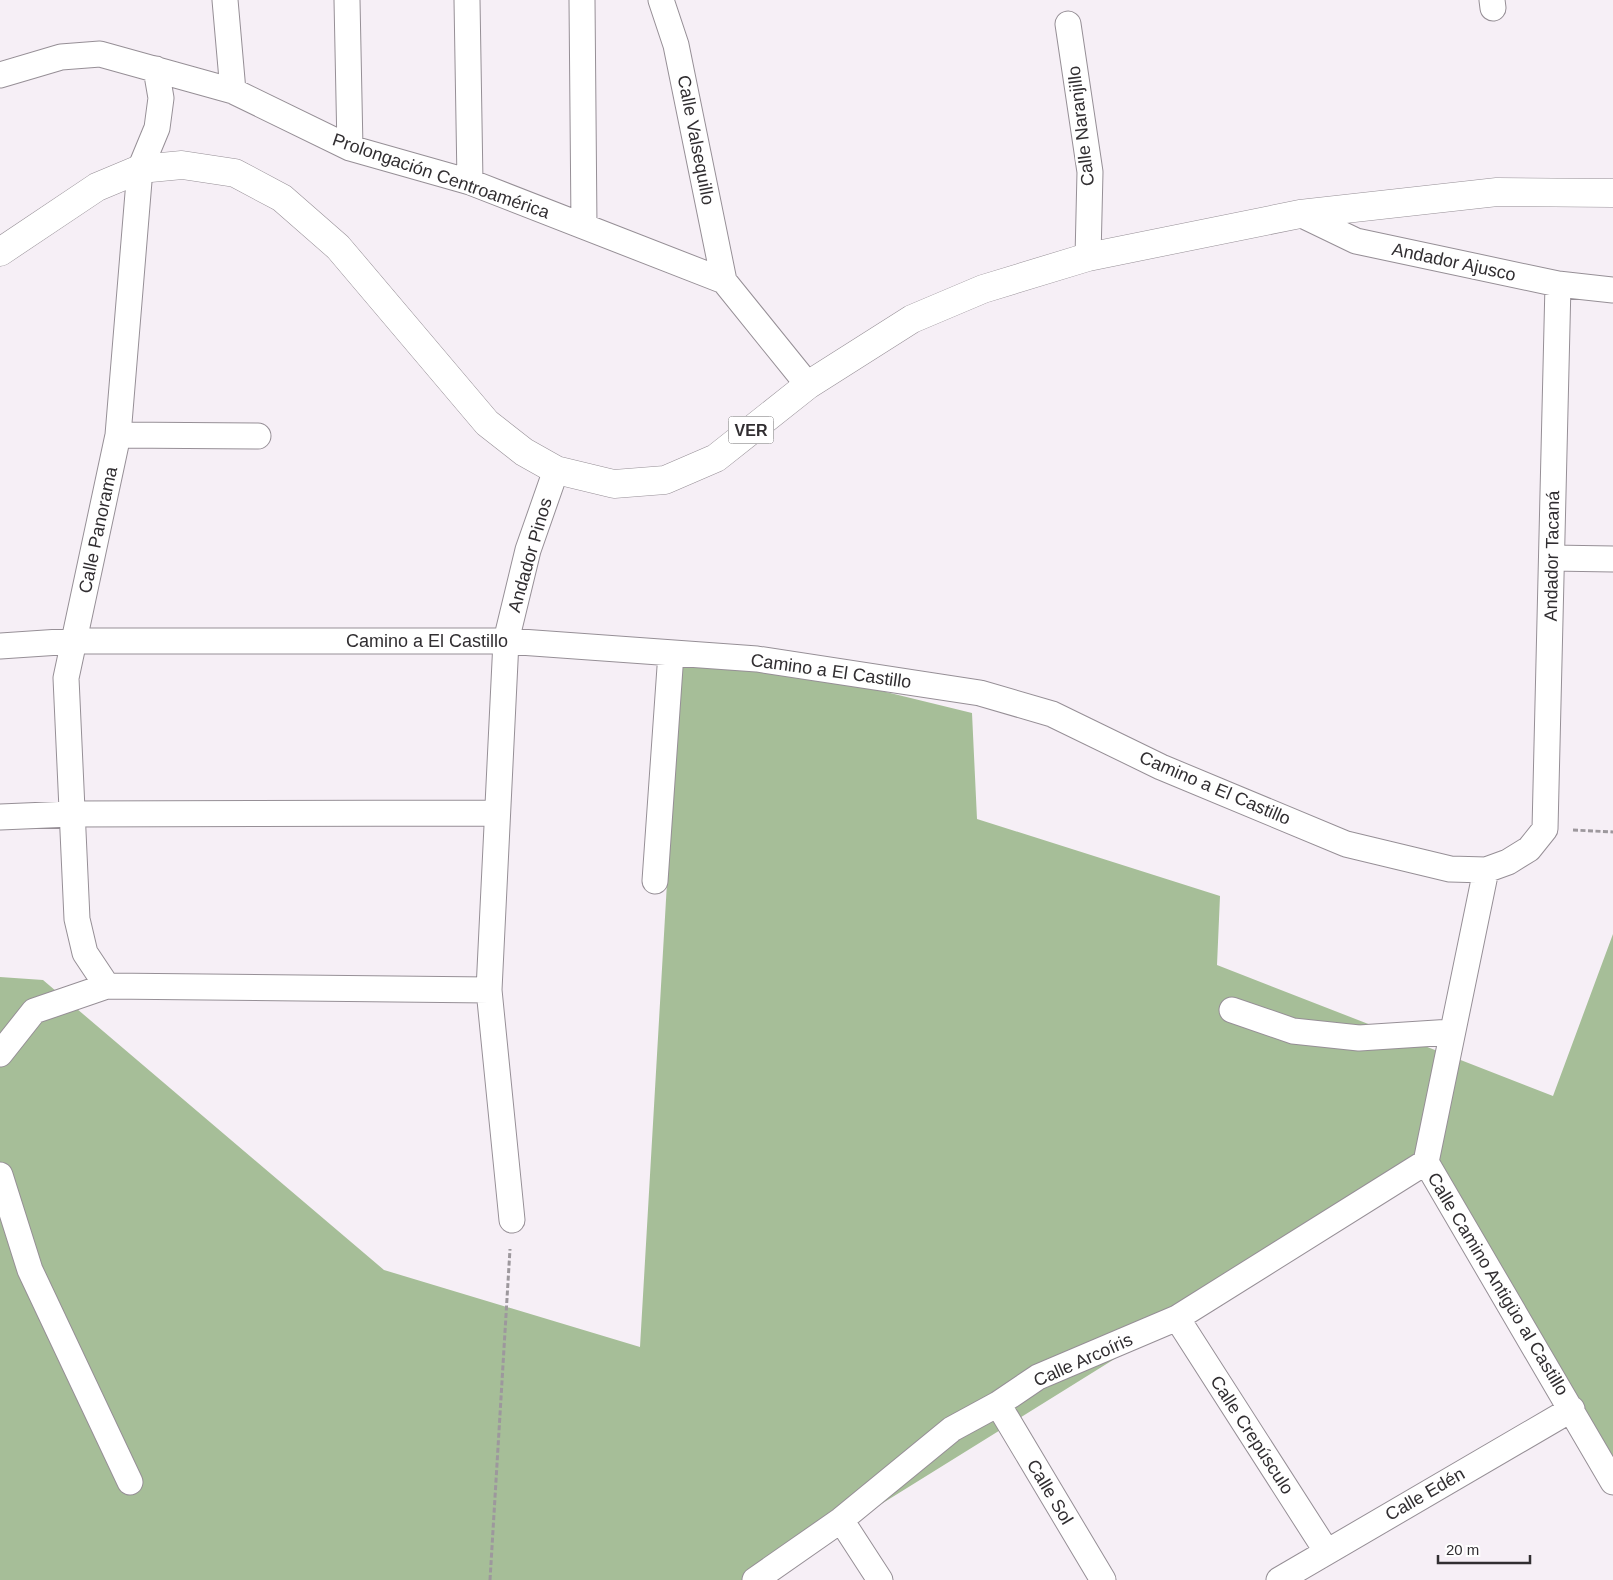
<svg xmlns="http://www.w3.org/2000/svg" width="1613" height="1580" font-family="Arial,sans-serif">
<rect width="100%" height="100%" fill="#f6eff6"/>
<path fill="#a6be98" d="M681,642L972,713L977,819L1220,896L1217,965L1553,1096L1613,934V1490L1420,1169L759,1580H0V977L43,980L384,1270L640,1347Z"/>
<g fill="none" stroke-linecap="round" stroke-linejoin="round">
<g stroke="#968f96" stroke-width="27">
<path id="minor" d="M225,0L233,91
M347,0L350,148
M467,0L470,182
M582,0L584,226
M661,0L676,45L724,281
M1492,0L1493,8
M1068,24L1090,172L1088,257
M0,75L61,57L100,54L233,91L350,148L470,182L724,281L808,385
M1300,214L1356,241L1558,284L1613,290
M118,435L258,436
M1552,558L1613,559
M0,646L75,641H506L757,659L980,693L1052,714L1161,767L1346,844L1450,869L1486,870L1508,862L1529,849L1545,829L1558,284
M0,817L71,814L497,813
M1486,870L1426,1162L1613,1482
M655,881L671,653
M107,986L85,953L77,919L66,678L118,435L140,169L157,128L161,98L156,69
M1232,1010L1293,1031L1359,1038L1452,1032
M0,1054L34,1011L107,986L489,990
M0,1175L30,1270L130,1482
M512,1220L489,990L506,641L528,550L556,470
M1177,1318L1327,1552
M998,1404L1103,1580
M841,1520L880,1580
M755,1580L841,1520L952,1429L998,1404L1038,1377L1177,1318L1426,1162
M1279,1580L1572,1409"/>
</g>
<g stroke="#968f96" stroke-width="29">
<path id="primary" d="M0,252L97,187L140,169L182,165L235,173L282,198L338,247L487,423L524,452L556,470L614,484L665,480L716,458L808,385L912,319L983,289L1088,257L1300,214L1497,192L1613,193"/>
</g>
<path stroke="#9d989d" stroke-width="3" stroke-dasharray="5 2.5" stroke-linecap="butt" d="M1573,830L1613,832
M490,1580L510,1249"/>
<use href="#minor" stroke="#fff" stroke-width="25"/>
<use href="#primary" stroke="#fff" stroke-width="28"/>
</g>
<g text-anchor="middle" stroke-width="5" stroke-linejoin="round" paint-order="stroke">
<rect fill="#fff" stroke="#6f6d6f" stroke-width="1" x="728.5" y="416.5" width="45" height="27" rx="4"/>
<g font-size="16" font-weight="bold" fill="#312e31">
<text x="751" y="436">VER</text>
</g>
<g font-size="18" fill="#312e31" stroke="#fff">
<text transform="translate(1081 126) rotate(-97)" y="6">Calle Naranjillo</text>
<text transform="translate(696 140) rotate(79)" y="6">Calle Valsequillo</text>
<text transform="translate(441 176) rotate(19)" y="6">Prolongación Centroamérica</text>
<text transform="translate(1454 262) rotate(12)" y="6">Andador Ajusco</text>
<text transform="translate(98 530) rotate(-78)" y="6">Calle Panorama</text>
<text transform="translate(530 555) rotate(-74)" y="6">Andador Pinos</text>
<text transform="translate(1552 556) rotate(-89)" y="6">Andador Tacaná</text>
<text x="427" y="647">Camino a El Castillo</text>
<text transform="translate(831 671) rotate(8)" y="6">Camino a El Castillo</text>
<text transform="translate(1215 788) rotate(23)" y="6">Camino a El Castillo</text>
<text transform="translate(1498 1284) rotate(59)" y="6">Calle Camino Antigüo al Castillo</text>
<text transform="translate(1083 1360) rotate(-24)" y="6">Calle Arcoíris</text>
<text transform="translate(1252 1435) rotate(57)" y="6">Calle Crepúsculo</text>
<text transform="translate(1050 1492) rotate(59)" y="6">Calle Sol</text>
<text transform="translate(1425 1494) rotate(-30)" y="6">Calle Edén</text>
</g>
</g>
<path d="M1438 1555v8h92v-8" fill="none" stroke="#312e31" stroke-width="2.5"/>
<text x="1446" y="1555" font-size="15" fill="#312e31" stroke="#ffffff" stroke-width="4" paint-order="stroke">20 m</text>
</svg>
